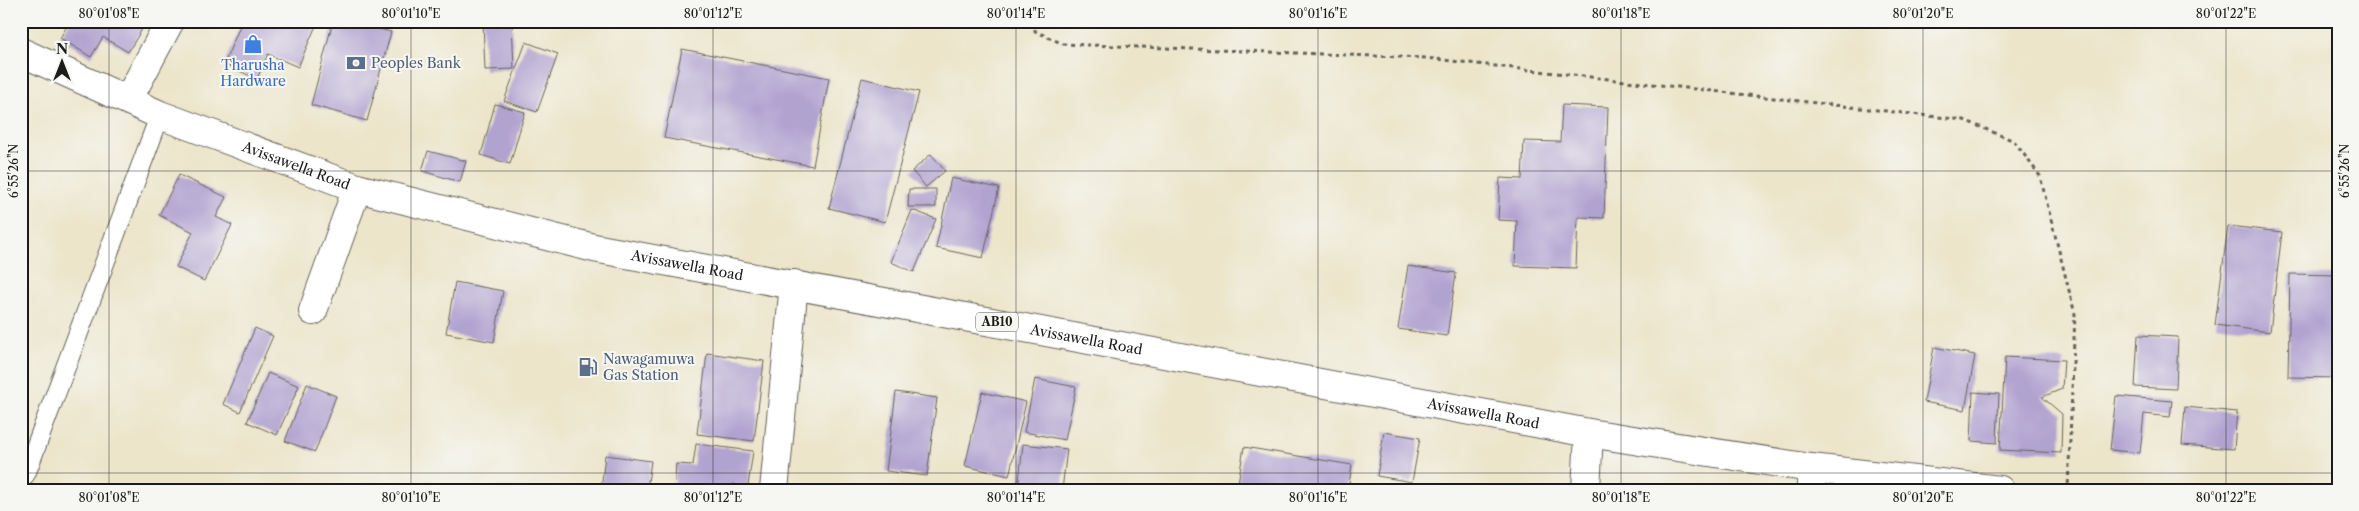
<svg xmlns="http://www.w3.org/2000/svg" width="2359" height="511" font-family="'Libre Caslon Text',serif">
<rect width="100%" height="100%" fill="#f6f6f2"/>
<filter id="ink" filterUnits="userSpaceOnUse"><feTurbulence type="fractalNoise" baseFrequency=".02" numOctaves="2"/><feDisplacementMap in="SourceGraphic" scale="10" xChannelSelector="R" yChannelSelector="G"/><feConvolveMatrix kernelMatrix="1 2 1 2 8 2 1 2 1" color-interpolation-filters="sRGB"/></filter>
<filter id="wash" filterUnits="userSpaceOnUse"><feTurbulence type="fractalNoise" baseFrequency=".0096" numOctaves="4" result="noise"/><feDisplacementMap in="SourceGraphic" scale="20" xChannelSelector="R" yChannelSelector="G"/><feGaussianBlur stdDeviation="1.12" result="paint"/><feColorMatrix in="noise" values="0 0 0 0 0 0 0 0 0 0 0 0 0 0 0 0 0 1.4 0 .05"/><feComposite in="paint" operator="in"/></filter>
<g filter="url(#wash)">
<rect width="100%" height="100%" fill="#ece5ca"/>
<g id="blocks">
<path fill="#b1a3d0" d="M70,21H147L128,52L103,37L91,57L60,38Z
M242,21H318L298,67L268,54L257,79L224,64Z
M333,21H350L391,32L367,121L311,105Z
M483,21H512L514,69L485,70Z
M526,42L558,54L537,112L504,101Z
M682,49L829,78L813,166L664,138Z
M862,78L919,92L885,222L829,208Z
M495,104L525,112L510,164L481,155Z
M1562,105L1608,107L1604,218L1578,217L1576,268L1515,266L1517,221L1498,220L1500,178L1522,179L1524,141L1560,142Z
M428,151L466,161L460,182L422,171Z
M931,154L945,171L926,187L912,171Z
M179,175L226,197L216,217L232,225L204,281L176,267L193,232L159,215Z
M951,178L999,188L983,258L936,248Z
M909,189H936V207H908Z
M912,210L936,219L914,272L891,262Z
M2228,226L2282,232L2270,332L2215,325Z
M1408,266L1456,273L1447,336L1398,329Z
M2290,274L2338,275V378L2288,377Z
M455,282L503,291L494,342L446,333Z
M255,328L273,336L240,412L223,404Z
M2138,335L2178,337L2176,389L2135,387Z
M1934,347L1975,355L1965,410L1924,402Z
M707,353L764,361L754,441L697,434Z
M2005,357L2064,360L2062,389L2042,397L2062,414L2061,453L2000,450Z
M268,373L299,386L277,435L247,422Z
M1035,379L1076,387L1065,440L1024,432Z
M307,384L336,396L315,452L285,441Z
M896,392L937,398L927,476L886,471Z
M982,392L1026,402L1009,476L965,466Z
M1973,392L1999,394L1997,443L1971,441Z
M2116,396L2172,401L2170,417L2144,414L2140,453L2110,450Z
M2185,407L2237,412L2234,449L2182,445Z
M1384,432L1420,438L1412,482L1377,476Z
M696,444L753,451L748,486L733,484L732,490H674L676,464L693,465Z
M1023,444L1067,449L1062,490H1018Z
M1244,447L1352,465L1348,490H1278L1238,483Z
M605,455L651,461L647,490H601Z"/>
</g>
</g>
<g filter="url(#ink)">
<use href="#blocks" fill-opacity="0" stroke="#656259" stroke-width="1"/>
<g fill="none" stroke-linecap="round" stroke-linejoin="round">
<g stroke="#656259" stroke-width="21">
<path id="service" d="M21,480L26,473L160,115"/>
</g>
<g stroke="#656259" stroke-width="30">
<path id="minor" d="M128,100L170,21
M313,311L357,188
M774,490L794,284
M1586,490L1589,433
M1811,490V468"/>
</g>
<g stroke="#656259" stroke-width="30">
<g id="primary">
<path id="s1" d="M21,52L160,115L357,188L594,248L1589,433L1811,468L2000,490"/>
</g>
</g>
<path stroke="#656259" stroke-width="3" stroke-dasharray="4 4" stroke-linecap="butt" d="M1035,21V31L1063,44L1426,58L1964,120L2014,141L2040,176L2075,314L2068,490"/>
<use href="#service" stroke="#fff" stroke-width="19"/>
<use href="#minor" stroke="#fff" stroke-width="28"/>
<use href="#primary" stroke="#fff" stroke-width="28"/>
</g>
</g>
<path fill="none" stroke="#1c1c1c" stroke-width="1" stroke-opacity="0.45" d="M109,21V490M411,21V490M713,21V490M1016,21V490M1318,21V490M1621,21V490M1923,21V490M2226,21V490M21,171H2338M21,473H2338"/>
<defs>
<g id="shop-bare" transform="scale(1.5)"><path d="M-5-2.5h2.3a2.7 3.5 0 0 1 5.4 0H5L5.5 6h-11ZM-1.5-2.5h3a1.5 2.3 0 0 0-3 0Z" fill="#3f7fe0" stroke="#f6f6f2" stroke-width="2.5" paint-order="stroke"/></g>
<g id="bank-bare" transform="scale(1.5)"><path d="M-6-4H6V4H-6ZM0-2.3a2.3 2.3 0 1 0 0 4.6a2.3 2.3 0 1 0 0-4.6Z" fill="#5c6f8a" stroke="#f6f6f2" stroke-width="2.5" paint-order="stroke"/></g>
<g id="fuel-bare" transform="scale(1.5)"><path d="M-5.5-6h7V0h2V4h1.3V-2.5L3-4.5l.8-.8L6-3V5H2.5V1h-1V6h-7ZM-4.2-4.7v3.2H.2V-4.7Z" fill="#5c6f8a" stroke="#f6f6f2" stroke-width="2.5" paint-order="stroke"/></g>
</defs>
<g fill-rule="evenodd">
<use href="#shop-bare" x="253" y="44"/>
<use href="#bank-bare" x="356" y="63"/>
<use href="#fuel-bare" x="588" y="367"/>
</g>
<g text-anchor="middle" stroke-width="4" stroke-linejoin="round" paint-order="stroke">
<rect fill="#f6f6f2" stroke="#5d5d5c" stroke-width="1" x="976" y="312.5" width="42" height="19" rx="4"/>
<g font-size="12" font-weight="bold" fill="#1c1c1c">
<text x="997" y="326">AB10</text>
</g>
<g font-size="14" fill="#4e5e75" stroke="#f6f6f2" text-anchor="start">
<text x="371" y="68">Peoples Bank</text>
<text x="603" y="364">Nawagamuwa<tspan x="603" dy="16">Gas Station</tspan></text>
</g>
<g font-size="14" fill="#366cbe" stroke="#f6f6f2">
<text x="253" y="70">Tharusha<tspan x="253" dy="16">Hardware</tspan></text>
</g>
<g font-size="14" fill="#1c1c1c" stroke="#f6f6f2">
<text dy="5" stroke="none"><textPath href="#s1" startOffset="298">Avissawella Road</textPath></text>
<text dy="5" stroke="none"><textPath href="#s1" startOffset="702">Avissawella Road</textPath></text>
<text dy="5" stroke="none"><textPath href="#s1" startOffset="1108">Avissawella Road</textPath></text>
<text dy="5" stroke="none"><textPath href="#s1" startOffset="1512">Avissawella Road</textPath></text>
</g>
</g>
<rect width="2359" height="511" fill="none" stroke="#f6f6f2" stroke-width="55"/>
<g transform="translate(62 62)" stroke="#f6f6f2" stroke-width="4" paint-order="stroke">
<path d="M0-4L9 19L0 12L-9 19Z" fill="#1c1c1c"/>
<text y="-8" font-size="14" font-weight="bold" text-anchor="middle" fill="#1c1c1c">N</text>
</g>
<rect x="28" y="28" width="2304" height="456" fill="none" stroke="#1c1c1c" stroke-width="2"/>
<g font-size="12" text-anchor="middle" fill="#1c1c1c">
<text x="109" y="18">80°01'08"E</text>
<text x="411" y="18">80°01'10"E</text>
<text x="713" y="18">80°01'12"E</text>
<text x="1016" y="18">80°01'14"E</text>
<text x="1318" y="18">80°01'16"E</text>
<text x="1621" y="18">80°01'18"E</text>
<text x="1923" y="18">80°01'20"E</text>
<text x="2226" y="18">80°01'22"E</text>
<text transform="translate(14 171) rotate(-90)" y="4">6°55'26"N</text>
<text transform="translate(2345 171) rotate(-90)" y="4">6°55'26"N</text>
<text x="109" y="502">80°01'08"E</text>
<text x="411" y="502">80°01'10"E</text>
<text x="713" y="502">80°01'12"E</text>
<text x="1016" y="502">80°01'14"E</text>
<text x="1318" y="502">80°01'16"E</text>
<text x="1621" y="502">80°01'18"E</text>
<text x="1923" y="502">80°01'20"E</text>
<text x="2226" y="502">80°01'22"E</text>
</g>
</svg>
